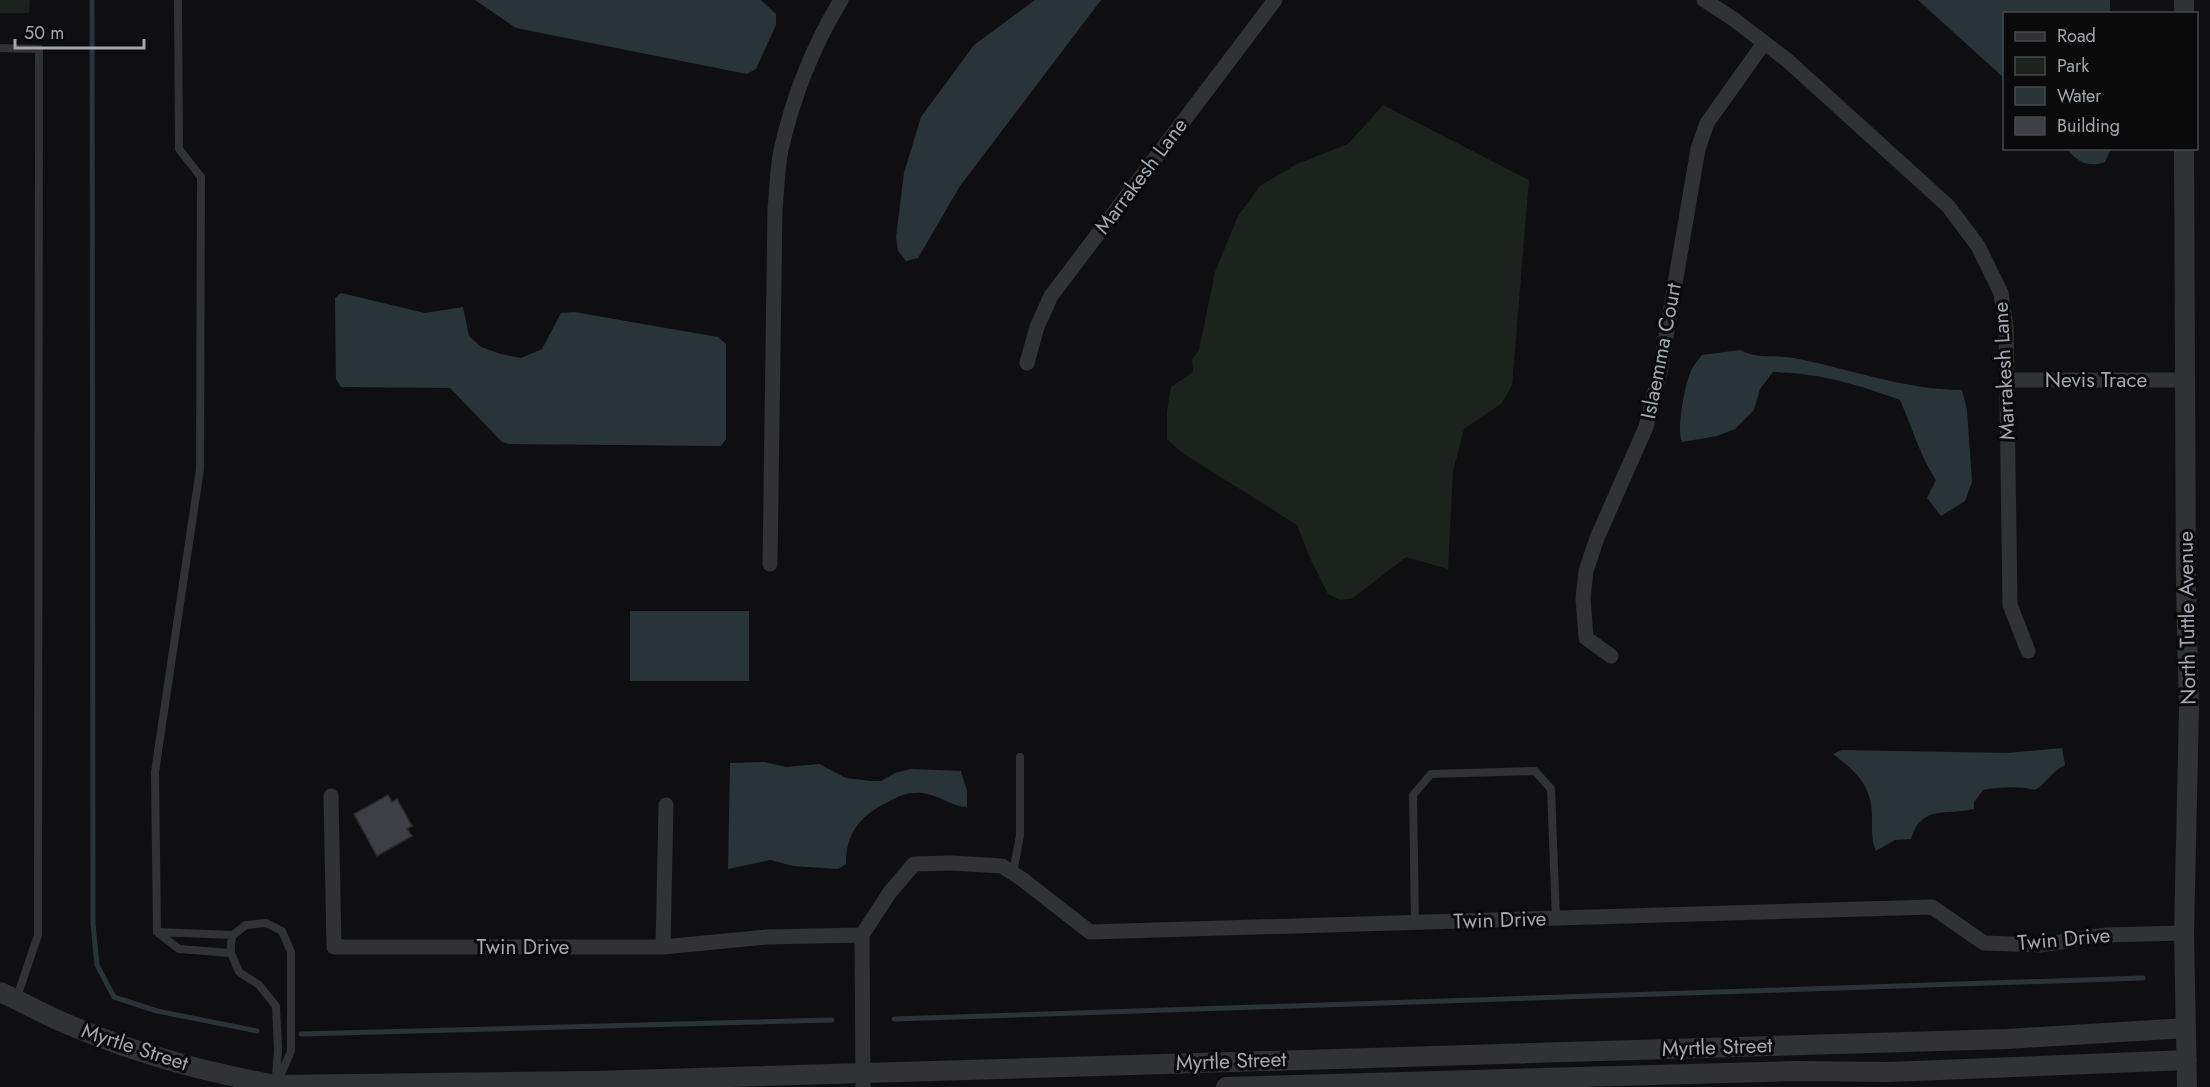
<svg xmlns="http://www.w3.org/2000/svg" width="2210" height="1087" font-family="Jost,sans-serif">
<rect width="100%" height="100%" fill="#0f0f11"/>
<path fill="#1c231c" d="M0,0H30L29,13H0Z
M1383,105L1529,180L1512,385L1502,403L1464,429L1453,471L1448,569L1406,557L1353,598L1341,600L1328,594L1310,558L1297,525L1181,452L1167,439V411L1171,387L1193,372L1192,359L1199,350L1215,272L1238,216L1260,186L1297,164L1348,144Z"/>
<path fill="#293439" d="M475,0H761L776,14V25L756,69L747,74L516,28Z
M1035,0H1101L960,186L918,258L906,261L898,251L896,237L904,173L921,117L974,45Z
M1918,0H2110V13L2004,14V78Z
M2067,149H2111L2105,162C2089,168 2077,162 2067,149Z
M341,293L425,313L463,307L469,336L481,347L501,354L521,358L542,349L561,313L574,312L718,337L726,344V439L721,446L509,444L502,442L450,388L341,387L336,379L335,298Z
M1740,350C1761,360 1773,354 1794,358C1850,369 1905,390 1962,390L1967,410L1972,482L1965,501L1941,516L1927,498L1936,480C1920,456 1912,427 1900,400C1857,384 1820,373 1773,372L1760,389L1754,410L1735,429L1717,436L1682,442C1676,430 1685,384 1691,371C1693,366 1698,360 1702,355Z
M630,611H749V681H630Z
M2062,748L2065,765C2052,771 2047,783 2035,790C2018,786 2000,787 1983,790L1974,802V809C1947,816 1921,804 1911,839L1895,840L1876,851C1871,840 1872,827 1872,814C1871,784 1855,771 1833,754L1842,750L2008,753Z
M764,762L786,767L819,764L846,778L871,781H881L895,773L911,769L961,771L967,791V807C952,807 939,795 923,793C909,792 900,795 888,802C861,815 846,832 846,864L838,869L793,866L770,860L728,869L730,763Z"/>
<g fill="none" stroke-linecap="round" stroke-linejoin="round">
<path stroke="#293439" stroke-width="5" d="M92,0L93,924L97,965L114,997L157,1011L257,1031
M894,1019L2143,978
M301,1034L832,1020"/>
</g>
<path fill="#3e3f44" stroke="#292a2d" stroke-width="1.5" d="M388,795L392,802L397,799L412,826L407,829L412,836L377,856L354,814Z"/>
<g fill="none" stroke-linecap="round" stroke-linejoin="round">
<path stroke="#303236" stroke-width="8" d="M0,48L39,49L38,935L17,997
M1013,873L1020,835V757
M1415,923L1413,795L1431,774L1535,771L1551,789L1556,919
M157,932L155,772L200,469L201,177L179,149L178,0
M157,932L233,935L246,925L266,923L282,931L291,952V1051L277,1083
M157,932L179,949L231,953
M233,935L231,943V953L239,972L259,985L276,1006L278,1050L276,1077"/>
<path stroke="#303236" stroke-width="15" d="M1704,0L1732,18L1787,60L1948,206L1978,246L2001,293L2006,327L2010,605L2028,651
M1027,363L1037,327L1051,296L1275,0
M2007,380H2185
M770,564L775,209C777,190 777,169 781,150C793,97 813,46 841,0
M1611,656L1586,638L1583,598L1586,571L1597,538L1646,427L1660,372L1698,149L1707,123L1764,43
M331,796L334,947H663L766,937L862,935L890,892L914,864L952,863L1002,866L1022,879L1090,932L1932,907L1984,943L2040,945L2106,935L2184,933
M862,935L863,1087
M663,947L666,805"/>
<path stroke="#303236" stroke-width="20" d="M2184,0V14
M2184,148L2186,590L2189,708L2184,933L2187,1087
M0,992C23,1002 44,1015 67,1024C134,1053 204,1072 276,1085L594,1081L2007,1039L2186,1028
M1226,1087L1794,1071L1889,1072L2187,1060"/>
</g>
<g text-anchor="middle" stroke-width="6" stroke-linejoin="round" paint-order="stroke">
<g font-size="21" fill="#a0a8b2" stroke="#0a0a0b">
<text transform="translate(1141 176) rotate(-53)" y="7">Marrakesh Lane</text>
<text transform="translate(1661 351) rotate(-79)" y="7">Islaemma Court</text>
<text transform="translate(2004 371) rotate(-93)" y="7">Marrakesh Lane</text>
<text x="2096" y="387">Nevis Trace</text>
<text transform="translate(2187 618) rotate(-91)" y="7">North Tuttle Avenue</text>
<text transform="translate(1500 920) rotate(-2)" y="7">Twin Drive</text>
<text transform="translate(2064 939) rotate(-5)" y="7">Twin Drive</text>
<text x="523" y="954">Twin Drive</text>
<text transform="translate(135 1047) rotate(18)" y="7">Myrtle Street</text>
<text transform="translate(1717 1047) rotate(-2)" y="7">Myrtle Street</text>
<text transform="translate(1231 1061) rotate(-2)" y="7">Myrtle Street</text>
</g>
</g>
<rect x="2003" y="12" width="195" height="138" fill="#0a0a0b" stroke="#46494e" stroke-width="1.5"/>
<rect x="2015" y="32" width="30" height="9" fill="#303236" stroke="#46494e" stroke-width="1.5"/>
<text x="2057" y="42" font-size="18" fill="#a0a8b2">Road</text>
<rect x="2015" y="57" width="30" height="18" fill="#1c231c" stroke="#46494e" stroke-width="1.5"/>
<text x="2057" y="72" font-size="18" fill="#a0a8b2">Park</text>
<rect x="2015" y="87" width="30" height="18" fill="#293439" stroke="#46494e" stroke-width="1.5"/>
<text x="2057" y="102" font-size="18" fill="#a0a8b2">Water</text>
<rect x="2015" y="117" width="30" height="18" fill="#3e3f44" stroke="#46494e" stroke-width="1.5"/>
<text x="2057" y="132" font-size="18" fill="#a0a8b2">Building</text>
<path d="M15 39v9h129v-9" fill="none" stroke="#a0a8b2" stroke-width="3"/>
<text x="24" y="39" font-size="18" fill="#a0a8b2" stroke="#0a0a0b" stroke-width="4.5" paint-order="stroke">50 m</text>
</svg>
